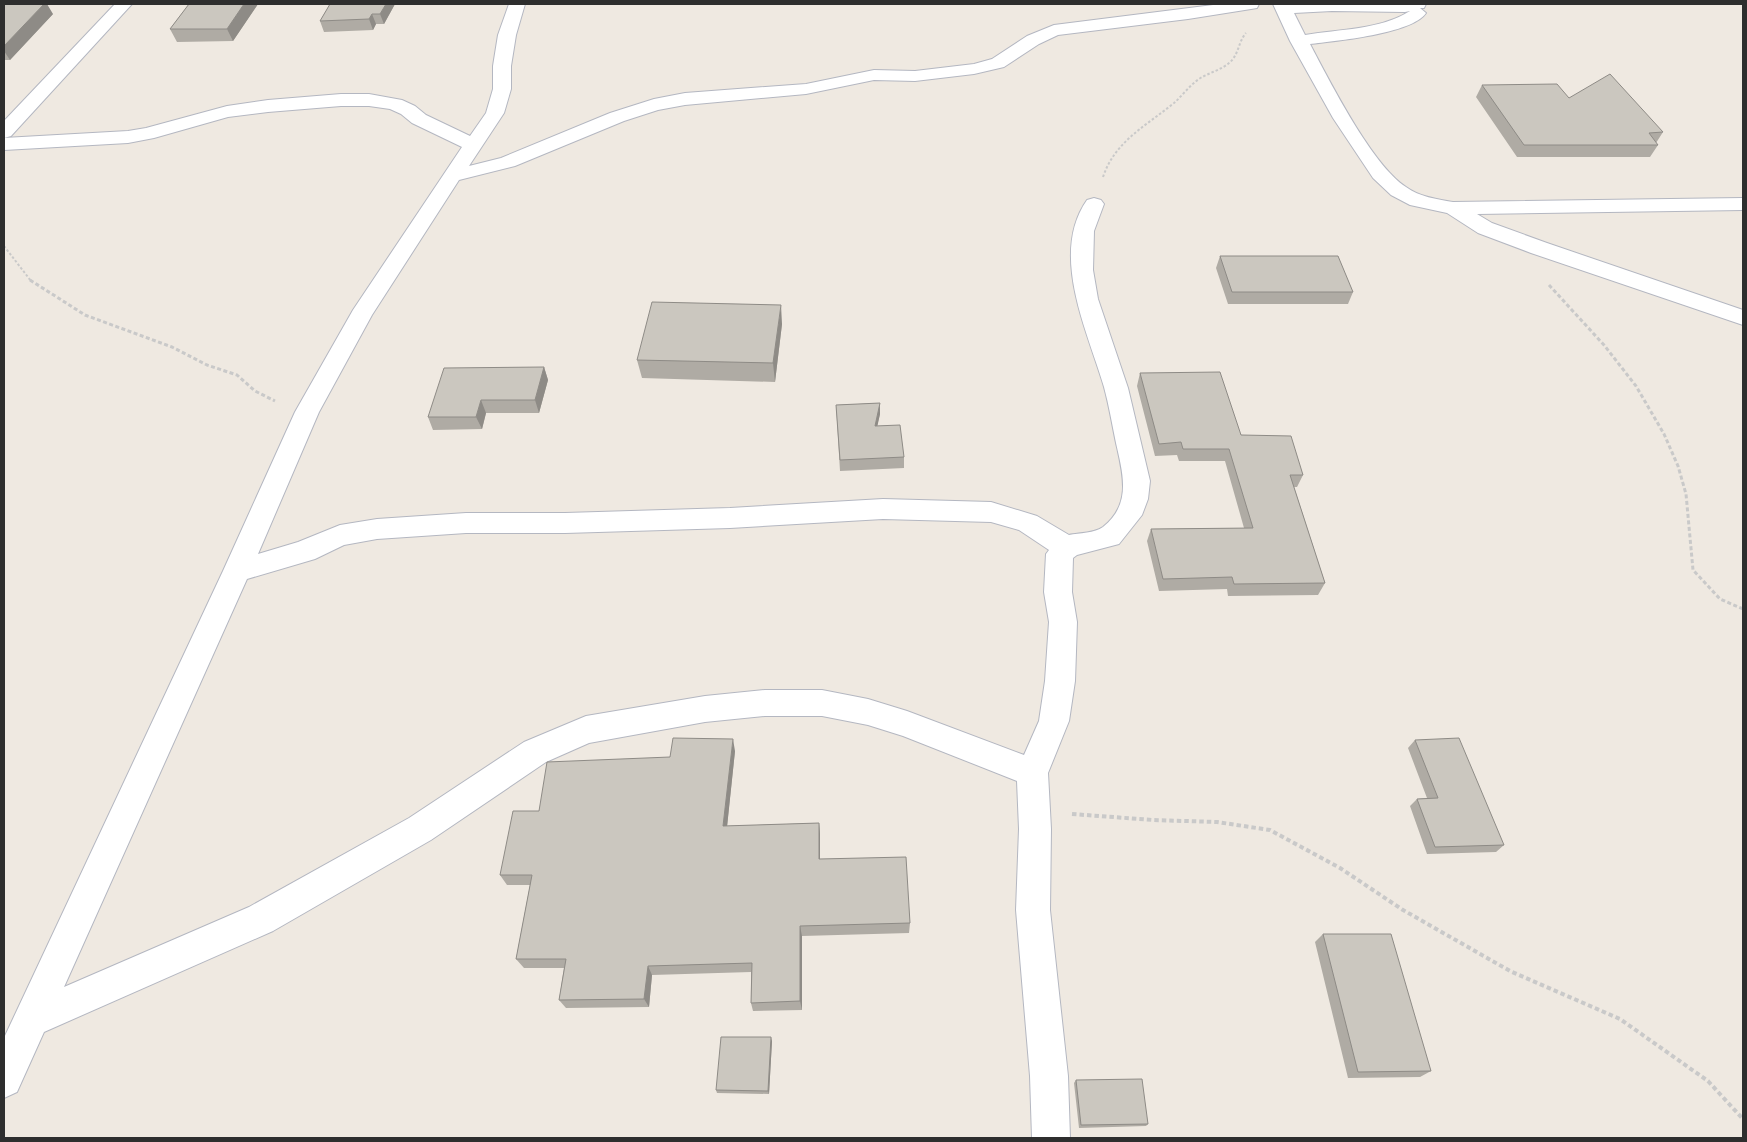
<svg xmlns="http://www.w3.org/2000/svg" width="1747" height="1142" font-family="'DM Sans',sans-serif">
<rect width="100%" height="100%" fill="#efe9e1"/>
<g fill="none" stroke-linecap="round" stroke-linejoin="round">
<g stroke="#b4b7c1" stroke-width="2">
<path id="street" d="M115,4H132L11,136L4,138V121Z
M509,4H525L516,35L511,66V89L504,113L469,166L501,158L610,113L654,99L685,93L806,84L874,70L915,71L974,64L992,59L1027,36L1054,25L1221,4H1259L1257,8L1251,9L1188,19L1058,35L1039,44L1004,67L974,74L915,81L874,80L806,94L685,105L658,110L624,121L515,166L459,180L372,315L319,412L258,554L298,542L340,525L377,519L466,513H565L730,508L883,499L991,502L1037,516L1069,535C1079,533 1095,533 1103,527C1132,504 1123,474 1116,443C1112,424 1109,405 1104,387C1088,332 1049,254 1087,200L1094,198L1101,200L1104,204L1094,231L1093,270L1098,299L1128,388L1150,481L1148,499L1142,515L1119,544L1077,555L1073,558L1072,592L1077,622L1075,681L1069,721L1048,773L1051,829L1050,910L1068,1076L1070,1138H1032L1030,1076L1016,910L1019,829L1017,781L903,736L868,725L822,716H765L705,722L589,743L546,762L431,840L273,931L44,1032L17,1092L4,1098V1038L223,571L295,412L353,310L462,147L412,123L401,114L390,109L369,106H341L268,112L228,117L154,138L128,143L4,150V138L128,131L146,128L227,106L268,100L341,94H369L402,100L415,106L426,115L470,136L486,113L493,89V66L498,35ZM883,519L991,522L1019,530L1049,550L1046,554L1044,592L1049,622L1045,681L1039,721L1024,755L907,711L868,699L822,690H765L705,696L586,716L524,742L409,818L249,907L64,987L247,579L315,559L344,545L377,539L466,533H565L730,528Z
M1273,4H1426L1424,8H1420L1426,13C1412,34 1335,41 1310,44C1330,82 1372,165 1406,187C1420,197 1436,199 1453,202L1743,198V210L1477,214L1492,223L1547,243L1743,310V325L1531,253L1478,233L1447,213L1410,205L1391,195L1373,178L1333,118L1290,41ZM1332,11L1405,12L1410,11C1380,30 1339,29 1305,35L1294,13Z"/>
</g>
<path stroke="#c9c9c9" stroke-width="2" stroke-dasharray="2.5 2" stroke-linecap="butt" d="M1103,177C1115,141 1146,126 1174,103C1182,96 1189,86 1199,79C1208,73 1221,70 1229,63C1239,55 1238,42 1246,33
M4,246L31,281"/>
<path stroke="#c9c9c9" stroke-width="3" stroke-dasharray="4 2.5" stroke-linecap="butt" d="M30,280L85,315L172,347L207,365L237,375L255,391L275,401
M1549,285L1604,345L1636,386L1664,434L1678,466L1686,494L1693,570L1720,599L1743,609"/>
<path stroke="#c9c9c9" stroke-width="4" stroke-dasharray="4.5 3" stroke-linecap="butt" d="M1072,814L1153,820L1217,822L1270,830L1340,868L1403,910L1510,971L1620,1019L1708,1081L1743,1119"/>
<use href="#street" fill="#fff" fill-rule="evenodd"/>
</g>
<path fill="#afaba4" d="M4,4L53,14L10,60H4Z
M189,4H258L233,41L177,42L170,29Z
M330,4H395L384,24H376L373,30L324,32L320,21Z
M1482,85L1569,98L1663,132L1656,143L1658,145L1650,157H1517L1476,97Z
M1220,256L1353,292L1348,304H1228L1216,268Z
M782,324L775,382L642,378L637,360Z
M544,367L548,380L539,413H486L482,429L433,430L428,417Z
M1140,373L1241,435L1303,475L1297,487H1294L1325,583L1318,595L1228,596L1227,589L1159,591L1147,541L1151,529L1244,528L1225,461H1179L1177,455L1155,456L1137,386Z
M880,403V414L877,426L904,457V468L840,471L836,405Z
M1415,740L1504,845L1496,852L1427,854L1410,806L1417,799L1427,798L1408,748Z
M735,751L727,826L819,823L820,834V859L910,923L909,933L802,936V1010L753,1011L751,1003V972L652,975L649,1007L566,1008L559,1000L564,968H524L516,959L530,885H507L500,875L539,811L670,757Z
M1323,934L1431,1071L1420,1077L1348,1078L1315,942Z
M772,1041L769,1094L717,1093L716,1090Z
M1076,1080L1148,1124L1146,1126L1079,1128L1074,1083Z"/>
<path fill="#8e8b86" d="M44,4H47L53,14L10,60L4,51V46Z
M244,4H258L233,41L227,29Z
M386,4H395L384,24L380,14Z
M372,14L376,24L373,30L369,19Z
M781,305L782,324L775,382L773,363Z
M544,367L548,380L539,413L535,400Z
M481,400L486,413L482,429L476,417Z
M880,403V414L875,437V426Z
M733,739L735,751L726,837L723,826Z
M819,823L820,834V869L819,859Z
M800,926L802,936V1010L800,1001Z
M648,966L652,975L649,1007L644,999Z
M771,1037L772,1041L769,1094L768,1091Z"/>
<path fill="#cbc7bf" stroke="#8e8b86" d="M4,4H44L4,46Z
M189,4H244L227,29H170Z
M330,4H386L380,14H372L369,19L320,21Z
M1610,74L1663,132L1649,133L1658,145H1524L1482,85L1557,84L1569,98Z
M1220,256H1338L1353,292H1232Z
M652,302L781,305L773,363L637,360Z
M544,367L535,400H481L476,417H428L444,368Z
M1220,372L1241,435L1291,436L1303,475H1290L1325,583L1234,584L1232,577L1163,579L1151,529L1253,528L1229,449H1183L1181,442L1159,444L1140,373Z
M880,403L875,426L900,425L904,457L840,460L836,405Z
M673,738L733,739L723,826L819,823V859L906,857L910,923L800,926V1001L751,1003L752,963L648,966L644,999L559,1000L566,959H516L532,875H500L513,811H539L547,762L670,757Z
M1459,738L1504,845L1435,847L1417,799L1438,798L1415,740Z
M1323,934H1391L1431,1071L1358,1072Z
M721,1037H771L768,1091L716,1090Z
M1142,1079L1148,1124L1081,1125L1076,1080Z"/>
<rect width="1747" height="1142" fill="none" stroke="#2e2e2e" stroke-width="10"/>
</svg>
